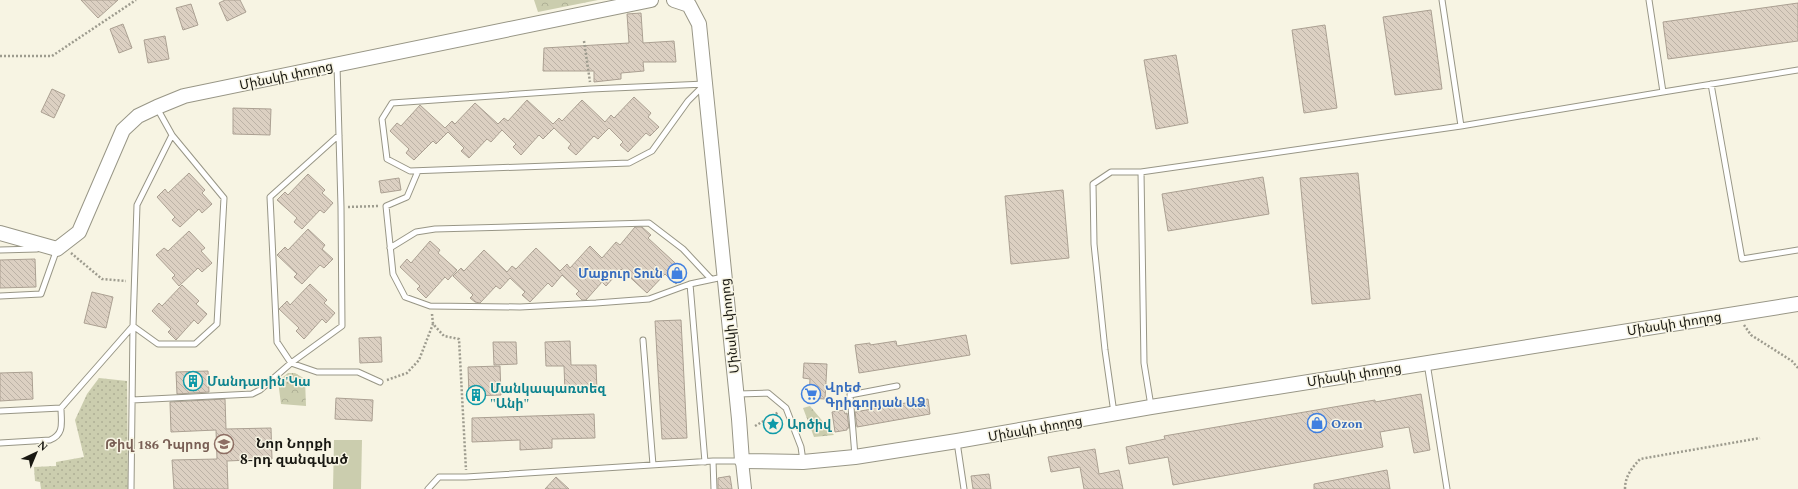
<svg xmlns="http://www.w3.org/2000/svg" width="1798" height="489" font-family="Spectral,'Noto Sans Armenian',serif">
<defs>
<pattern id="grass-dots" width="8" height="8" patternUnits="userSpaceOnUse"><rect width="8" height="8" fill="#cbcdae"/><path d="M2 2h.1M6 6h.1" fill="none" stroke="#aeaf95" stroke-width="1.8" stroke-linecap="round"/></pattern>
<pattern id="park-crowns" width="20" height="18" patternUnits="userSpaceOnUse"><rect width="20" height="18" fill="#cbcdae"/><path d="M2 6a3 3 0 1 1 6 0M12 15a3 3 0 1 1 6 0" fill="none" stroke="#aeaf95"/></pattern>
<pattern id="building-back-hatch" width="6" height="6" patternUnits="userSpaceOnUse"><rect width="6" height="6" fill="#dcd0c2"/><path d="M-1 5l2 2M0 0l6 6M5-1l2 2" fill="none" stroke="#bcb2a6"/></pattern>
</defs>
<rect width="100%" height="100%" fill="#f7f4e3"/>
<path fill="url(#grass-dots)" d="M99,378L127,381L128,489H41L40,482L35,481L34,467L56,466V462L84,457L75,420L87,394Z"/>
<path fill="url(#park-crowns)" d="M534,0H598L538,12Z
M288,373H295L305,379L306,406L281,404L278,381Z
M810,406L834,435L814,437L803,408Z"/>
<path fill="#cbcdae" d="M334,440H362L361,489H333Z"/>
<path fill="url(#building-back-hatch)" stroke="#aba092" d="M81,0H118L98,18Z
M225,0H240L246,12L227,21L219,3Z
M1798,3V41L1668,59L1663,22Z
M191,4L198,25L183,30L176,8Z
M1431,10L1442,89L1395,95L1383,17Z
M641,13L643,43L674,41L676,62H643L644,71L621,73V79L594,82V71H543L544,48L629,43L627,14Z
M123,24L132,48L119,53L110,29Z
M1325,25L1337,108L1304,113L1292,30Z
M165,36L169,59L148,63L144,40Z
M1176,55L1188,123L1156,129L1144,60Z
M52,89L65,95L54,118L41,112Z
M634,97L651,113L648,117L659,127L650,136L646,133L628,152L620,145L623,142L609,128L598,139L594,136L576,155L568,148L571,144L554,128L543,139L539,135L521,155L513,147L516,144L502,130L491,142L487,139L469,158L461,151L464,148L448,132L436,144L433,141L414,160L406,153L409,149L390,131L397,123L401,126L420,105L445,128L452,121L455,124L475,103L498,124L504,118L508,121L527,100L553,124L559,118L562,121L582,100L605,122L611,115L614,118Z
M233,108L271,109L270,135L233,134Z
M189,173L205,190L202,193L212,204L202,213L199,209L180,227L172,220L175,217L157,197L165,189L168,193Z
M1358,173L1370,299L1312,304L1300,178Z
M308,174L325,190L322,193L333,203L324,213L320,210L302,229L294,222L297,218L277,200L285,192L288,195Z
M1263,177L1269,214L1168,231L1162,194Z
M399,178L401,190L381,193L379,181Z
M1063,190L1069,258L1011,264L1005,196Z
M635,227H642L651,235L648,238L686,273L676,284L665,274L647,293L621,269L606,286L602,282L586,300H582L576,294L579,291L562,275L552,287L548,283L530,302L522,295L525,292L510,278L500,289L496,286L480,303L475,302L470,298L473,295L453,276L461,268L464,271L484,250L507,272L512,266L516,269L536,248L560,271L567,264L570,268L590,246L602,258L616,242L620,245Z
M308,229L325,245L322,249L333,259L324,268L320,265L302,284L294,277L297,274L277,255L285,247L288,250Z
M189,231L205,248L201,251L212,263L202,272L198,268L179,286L172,278L175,275L156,255L164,248L168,251Z
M430,241L440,250L438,253L457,270L448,280L445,277L426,298L417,289L420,286L400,267L407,259L411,263Z
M35,259L36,287L0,288V260Z
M310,284L327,300L324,303L335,313L326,323L322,319L304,339L296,331L299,328L279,309L287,301L290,305Z
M182,285L199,301L196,304L207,314L198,324L194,320L176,340L168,332L171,329L152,311L159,303L162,306Z
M92,292L113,297L106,328L84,323Z
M681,320L687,438L662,439L655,321Z
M966,335L970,355L859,373L855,345L870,343V345L896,341L897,346Z
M381,337L382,362L360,363L359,338Z
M570,341L571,365H596L597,391L565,392L564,366H546L545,342Z
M493,342H516L517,364L494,365Z
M804,363L827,364L825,399L809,398L810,379L803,378Z
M500,366L501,395L469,396L468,367Z
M208,371L209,392L177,394L176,372Z
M32,372L33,399L0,401V373Z
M1421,394L1430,450L1414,453L1409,427L1380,432L1383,447L1173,485L1168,457L1129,464L1126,447L1165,439L1164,436L1375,400V402Z
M336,398L373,400L372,421L335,419Z
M225,399L226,429L271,428L272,459L227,461L228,489H174L172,460L217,459L216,430L171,432L170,402Z
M928,399L930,414L857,427L855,412Z
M844,410L845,414L847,413L849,428H847V430L835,432L832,412Z
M594,414L595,438L552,439V448L520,450V440L472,442V418Z
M1095,449L1099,474L1119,470L1123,489H1084L1080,467L1051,472L1048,457Z
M1387,470L1390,489H1314V484Z
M989,474L991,489H973L971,476Z
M730,476L732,489H718V478Z
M556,477L569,489H545Z"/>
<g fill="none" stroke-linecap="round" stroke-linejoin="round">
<g stroke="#989686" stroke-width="7">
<path id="service" d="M1442,0L1461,126L1663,92
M1649,0L1663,92L1798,70
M705,84L688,101L652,151L629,163L410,171L387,159L382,119L392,103L591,89Z
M1711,84L1742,259L1798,250
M339,135L270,197L277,342L291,363L317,372H358L380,382
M418,171L407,197L386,206L393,274L405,297L430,306L520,307L596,303L649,299L690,284L723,277
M1141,172L1144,363L1151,406
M390,248L416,232L435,229L649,223L683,249L711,279
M0,250L37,249
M690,284L705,462
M0,296L41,294L57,249
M133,326L158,344H195L217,324L224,198L172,135
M643,340L653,465
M1427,363L1447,489
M738,394L768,393L786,408L801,447L803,461
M132,400L252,394L260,390L291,363L342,326L341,207L337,65
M0,411L61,408L133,326
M1114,413L1105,350L1094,244L1093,184L1111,172H1141L1461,126
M957,442L964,489
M0,443L50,440C65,434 61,422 61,408
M855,456L850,395L897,386
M131,489L133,326L137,205L172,135L157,108
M428,489L439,477H466L713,461
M714,489L713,461H741"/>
</g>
<g stroke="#989686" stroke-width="14">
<path id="tertiary" d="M742,461L745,489"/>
</g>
<g stroke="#989686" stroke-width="16">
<path id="secondary" d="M674,0L689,5L699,24L739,419L742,461L803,462L855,457L957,441L1151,407L1798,304
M0,233L57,249L79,232L123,130L138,116L157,107L184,96L651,0"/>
</g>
<path stroke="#9d9b8e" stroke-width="2.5" stroke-dasharray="2 2" stroke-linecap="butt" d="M584,41L590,82
M0,56H52L136,0
M348,207L379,206
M71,253L102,279L126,281
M432,314L433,324L444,336L459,339L466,470
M1744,325L1751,335L1792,361L1798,368
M387,380L407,373L419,360L433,324
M755,426L779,412
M1625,489C1625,476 1632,468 1640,459L1760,438"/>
<use href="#service" stroke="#fff" stroke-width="5"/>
<use href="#tertiary" stroke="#fff" stroke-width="12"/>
<use href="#secondary" stroke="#fff" stroke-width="14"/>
</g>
<defs>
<g id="shop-ring" transform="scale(1)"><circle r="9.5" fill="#f7f4e3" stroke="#3f7fe0" stroke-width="1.5"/><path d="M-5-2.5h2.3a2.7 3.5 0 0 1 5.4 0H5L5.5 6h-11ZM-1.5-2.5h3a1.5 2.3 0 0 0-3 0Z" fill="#3f7fe0"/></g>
<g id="building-ring" transform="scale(1)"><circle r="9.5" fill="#f7f4e3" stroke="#0f9aa8" stroke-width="1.5"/><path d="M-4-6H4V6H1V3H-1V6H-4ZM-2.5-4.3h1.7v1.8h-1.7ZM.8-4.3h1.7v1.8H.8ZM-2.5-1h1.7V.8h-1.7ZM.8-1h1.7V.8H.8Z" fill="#0f9aa8"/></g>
<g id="supermarket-ring" transform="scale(1)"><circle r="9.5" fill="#f7f4e3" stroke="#3f7fe0" stroke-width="1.5"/><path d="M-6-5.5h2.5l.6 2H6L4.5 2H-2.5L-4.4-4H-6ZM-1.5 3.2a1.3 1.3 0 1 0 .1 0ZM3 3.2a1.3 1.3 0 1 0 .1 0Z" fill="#3f7fe0"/></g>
<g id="sight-ring" transform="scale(1)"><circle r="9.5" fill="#f7f4e3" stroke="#0f9aa8" stroke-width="1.5"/><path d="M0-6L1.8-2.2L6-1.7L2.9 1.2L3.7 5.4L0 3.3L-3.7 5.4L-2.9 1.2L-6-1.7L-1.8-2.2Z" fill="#0f9aa8"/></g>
<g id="school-ring" transform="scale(1)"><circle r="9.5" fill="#f7f4e3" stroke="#8d6e63" stroke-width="1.5"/><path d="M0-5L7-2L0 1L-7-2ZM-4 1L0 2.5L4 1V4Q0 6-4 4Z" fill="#8d6e63"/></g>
</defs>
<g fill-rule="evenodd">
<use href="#shop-ring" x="677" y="273"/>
<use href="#building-ring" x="193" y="381"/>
<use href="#supermarket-ring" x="811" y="394"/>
<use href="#building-ring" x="476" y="395"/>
<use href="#shop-ring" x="1317" y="423"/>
<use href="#sight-ring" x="773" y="424"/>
<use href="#school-ring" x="224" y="444"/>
</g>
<g text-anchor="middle" stroke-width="3" stroke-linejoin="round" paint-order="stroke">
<g font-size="13" fill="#191812" stroke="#f7f4e3">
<text transform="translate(286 75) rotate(-12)" y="5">Մինսկի փողոց</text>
<text transform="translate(1674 323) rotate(-9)" y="5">Մինսկի փողոց</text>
<text transform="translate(729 326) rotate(-96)" y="5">Մինսկի փողոց</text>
<text transform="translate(1354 374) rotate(-9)" y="5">Մինսկի փողոց</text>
<text transform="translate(1035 428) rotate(-10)" y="5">Մինսկի փողոց</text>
</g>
<g font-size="13" font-weight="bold" fill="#366cbe" stroke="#f7f4e3" text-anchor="start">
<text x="663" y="278" text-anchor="end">Մաքուր Տուն</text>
<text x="825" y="392">Վրեժ<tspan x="825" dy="15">Գրիգորյան ԱՁ</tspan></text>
<text x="1331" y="428">Ozon</text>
</g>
<g font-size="13" font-weight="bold" fill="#0d838f" stroke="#f7f4e3" text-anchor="start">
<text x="207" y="386">Մանդարին'Կա</text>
<text x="490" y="393">Մանկապառտեզ<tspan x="490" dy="15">"Անի"</tspan></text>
<text x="787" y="429">Արծիվ</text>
</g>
<g font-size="13" font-weight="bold" fill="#785e54" stroke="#f7f4e3" text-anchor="end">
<text x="210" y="449">Թիվ 186 Դպրոց</text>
</g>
<g font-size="14" font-weight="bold" fill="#191812" stroke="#f7f4e3">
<text x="294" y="448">Նոր Նորքի<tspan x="294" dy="16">8-րդ զանգված</tspan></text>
</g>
</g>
<g transform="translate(36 453) rotate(44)" stroke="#f7f4e3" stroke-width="3" paint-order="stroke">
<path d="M0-3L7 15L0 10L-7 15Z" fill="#191812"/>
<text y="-6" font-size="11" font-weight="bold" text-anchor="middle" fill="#191812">N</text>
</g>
</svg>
